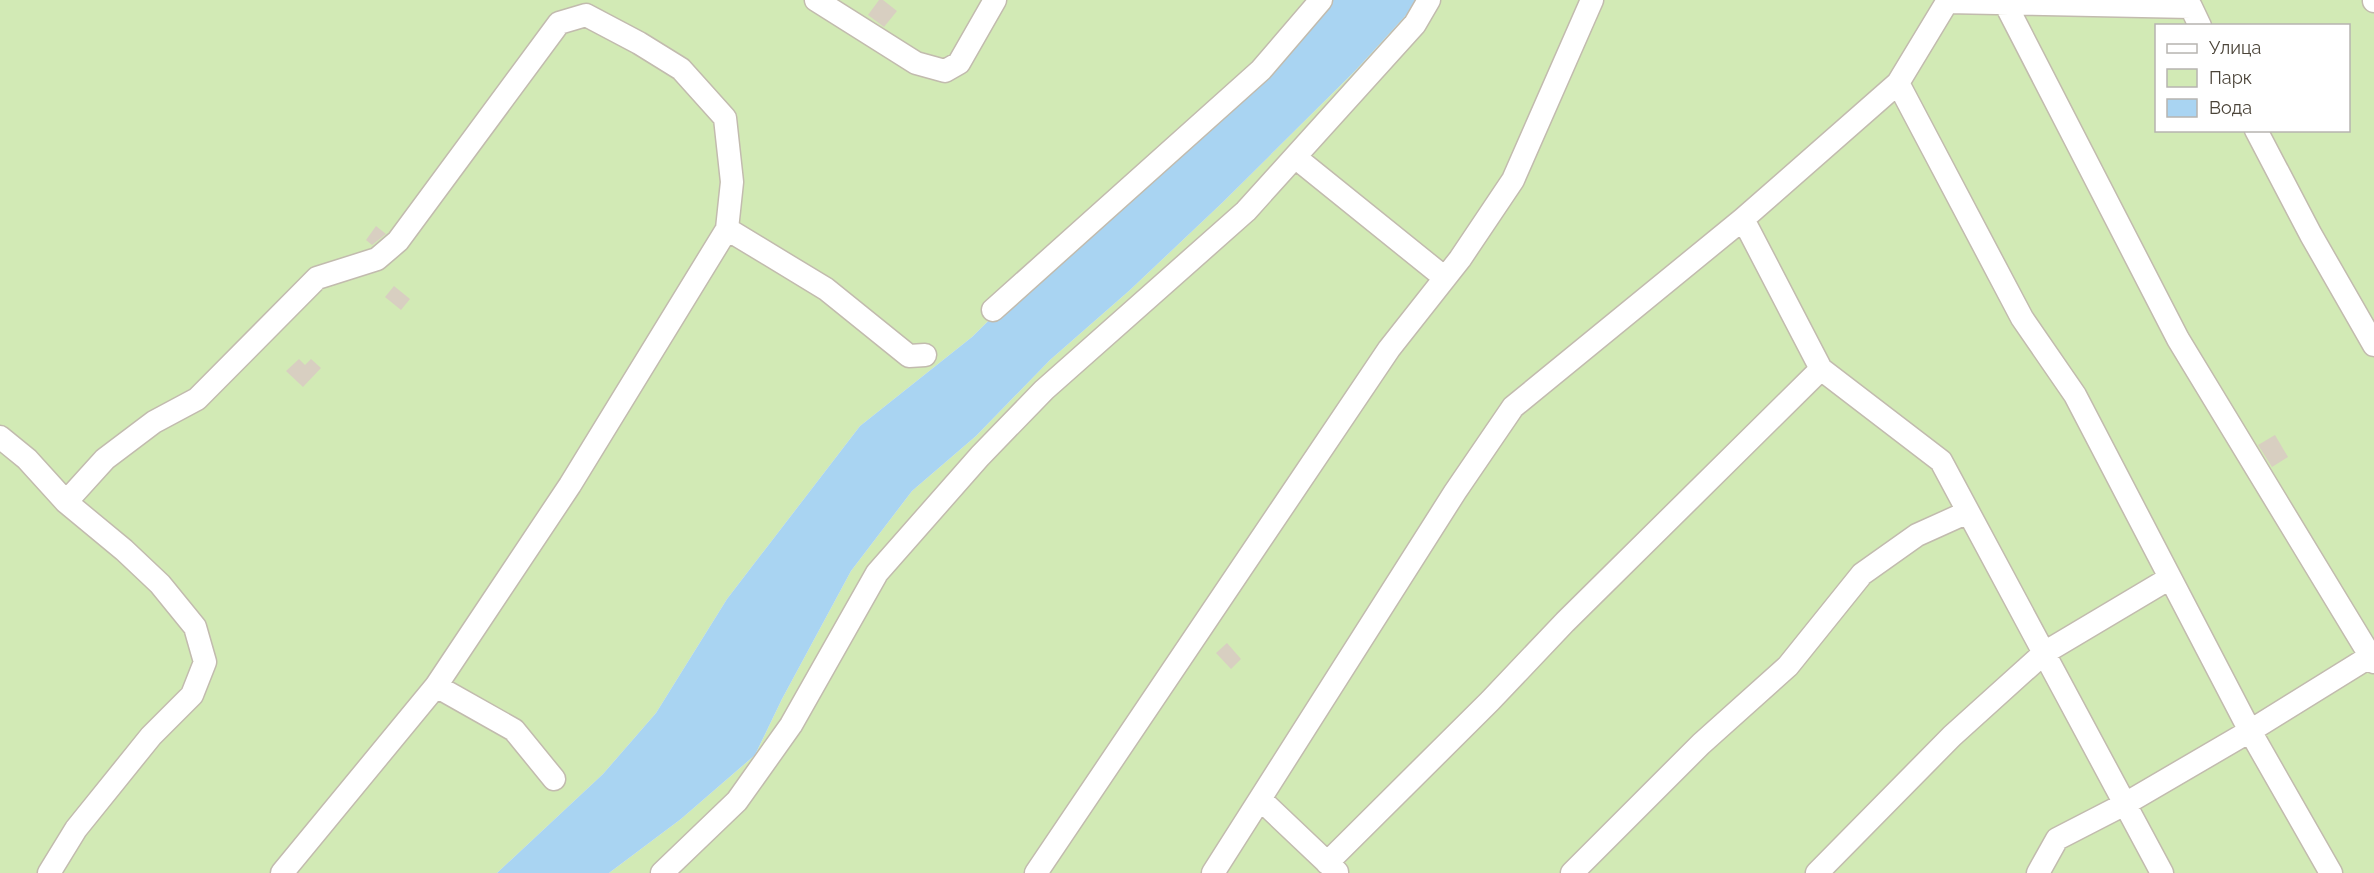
<svg xmlns="http://www.w3.org/2000/svg" width="2374" height="873" font-family="Raleway,sans-serif">
<rect width="100%" height="100%" fill="#f6f3ec"/>
<path fill="#d2eab5" fill-rule="evenodd" d="M0,0H1328L1034,276L972,337L860,426L727,599L656,713L603,774L497,873H0Z
M1416,0H2374V873H609L681,819L755,755L782,699L851,571L912,491L976,436L1050,360L1130,290L1222,203L1355,71L1409,12ZM2156,26H2348V130H2156Z"/>
<path fill="#a9d4f2" d="M1328,0H1416L1409,12L1355,71L1222,203L1130,290L1050,360L976,436L912,491L851,571L782,699L755,755L681,819L609,873H497L603,774L656,713L727,599L860,426L972,337L1034,276Z"/>
<path fill="#d8cfc1" d="M879,0H883L897,11L884,27L868,15Z
M376,226L386,234L372,245L366,240Z
M394,286L410,299L401,310L385,297Z
M299,359L305,365L311,359L321,368L303,387L286,371Z
M2275,435L2288,457L2272,467L2258,445Z
M1227,643L1241,659L1231,669L1216,653Z"/>
<g fill="none" stroke-linecap="round" stroke-linejoin="round">
<g stroke="#c2bbae" stroke-width="25">
<path id="minor" d="M816,0L916,63L945,71L959,63L995,0
M2374,0V1
M2005,3L2178,339L2374,662
M2200,26L2191,7L1947,2L1898,83L2022,318L2075,395L2250,731L2331,873
M2256,130L2311,235L2374,345
M1295,157L1445,278
M1743,219L1821,369L1941,461L2162,873
M727,229L826,289L909,356L925,355
M993,310L1261,70L1321,0
M0,437L27,459L66,502L124,550L160,584L195,627L205,662L192,695L151,736L76,829L49,873
M66,502L105,459L154,422L197,399L317,278L377,259L398,241L559,23L586,15L639,43L681,69L725,118L732,182L727,229L570,485L436,686L282,873
M436,686L514,730L554,779
M1260,799L1337,872
M1327,863L1490,701L1565,622L1821,369
M662,873L737,801L791,725L877,573L980,456L1044,390L1246,211L1415,24L1429,0
M1036,873L1389,349L1460,259L1513,180L1592,0
M1213,873L1455,492L1513,407L1743,219L1898,83
M1572,873L1701,744L1788,666L1862,574L1917,535L1968,512
M1817,873L1952,736L2044,653L2170,578
M2038,873L2057,839L2125,804L2250,731L2374,654"/>
</g>
<use href="#minor" stroke="#fff" stroke-width="22"/>
</g>
<rect x="2155" y="24" width="195" height="108" fill="#ffffff" stroke="#b7b4b0" stroke-width="1.5"/>
<rect x="2167" y="44" width="30" height="9" fill="#ffffff" stroke="#b7b4b0" stroke-width="1.5"/>
<text x="2209" y="54" font-size="18" fill="#4b4439">Улица</text>
<rect x="2167" y="69" width="30" height="18" fill="#d2eab5" stroke="#b7b4b0" stroke-width="1.5"/>
<text x="2209" y="84" font-size="18" fill="#4b4439">Парк</text>
<rect x="2167" y="99" width="30" height="18" fill="#a9d4f2" stroke="#b7b4b0" stroke-width="1.5"/>
<text x="2209" y="114" font-size="18" fill="#4b4439">Вода</text>
</svg>
